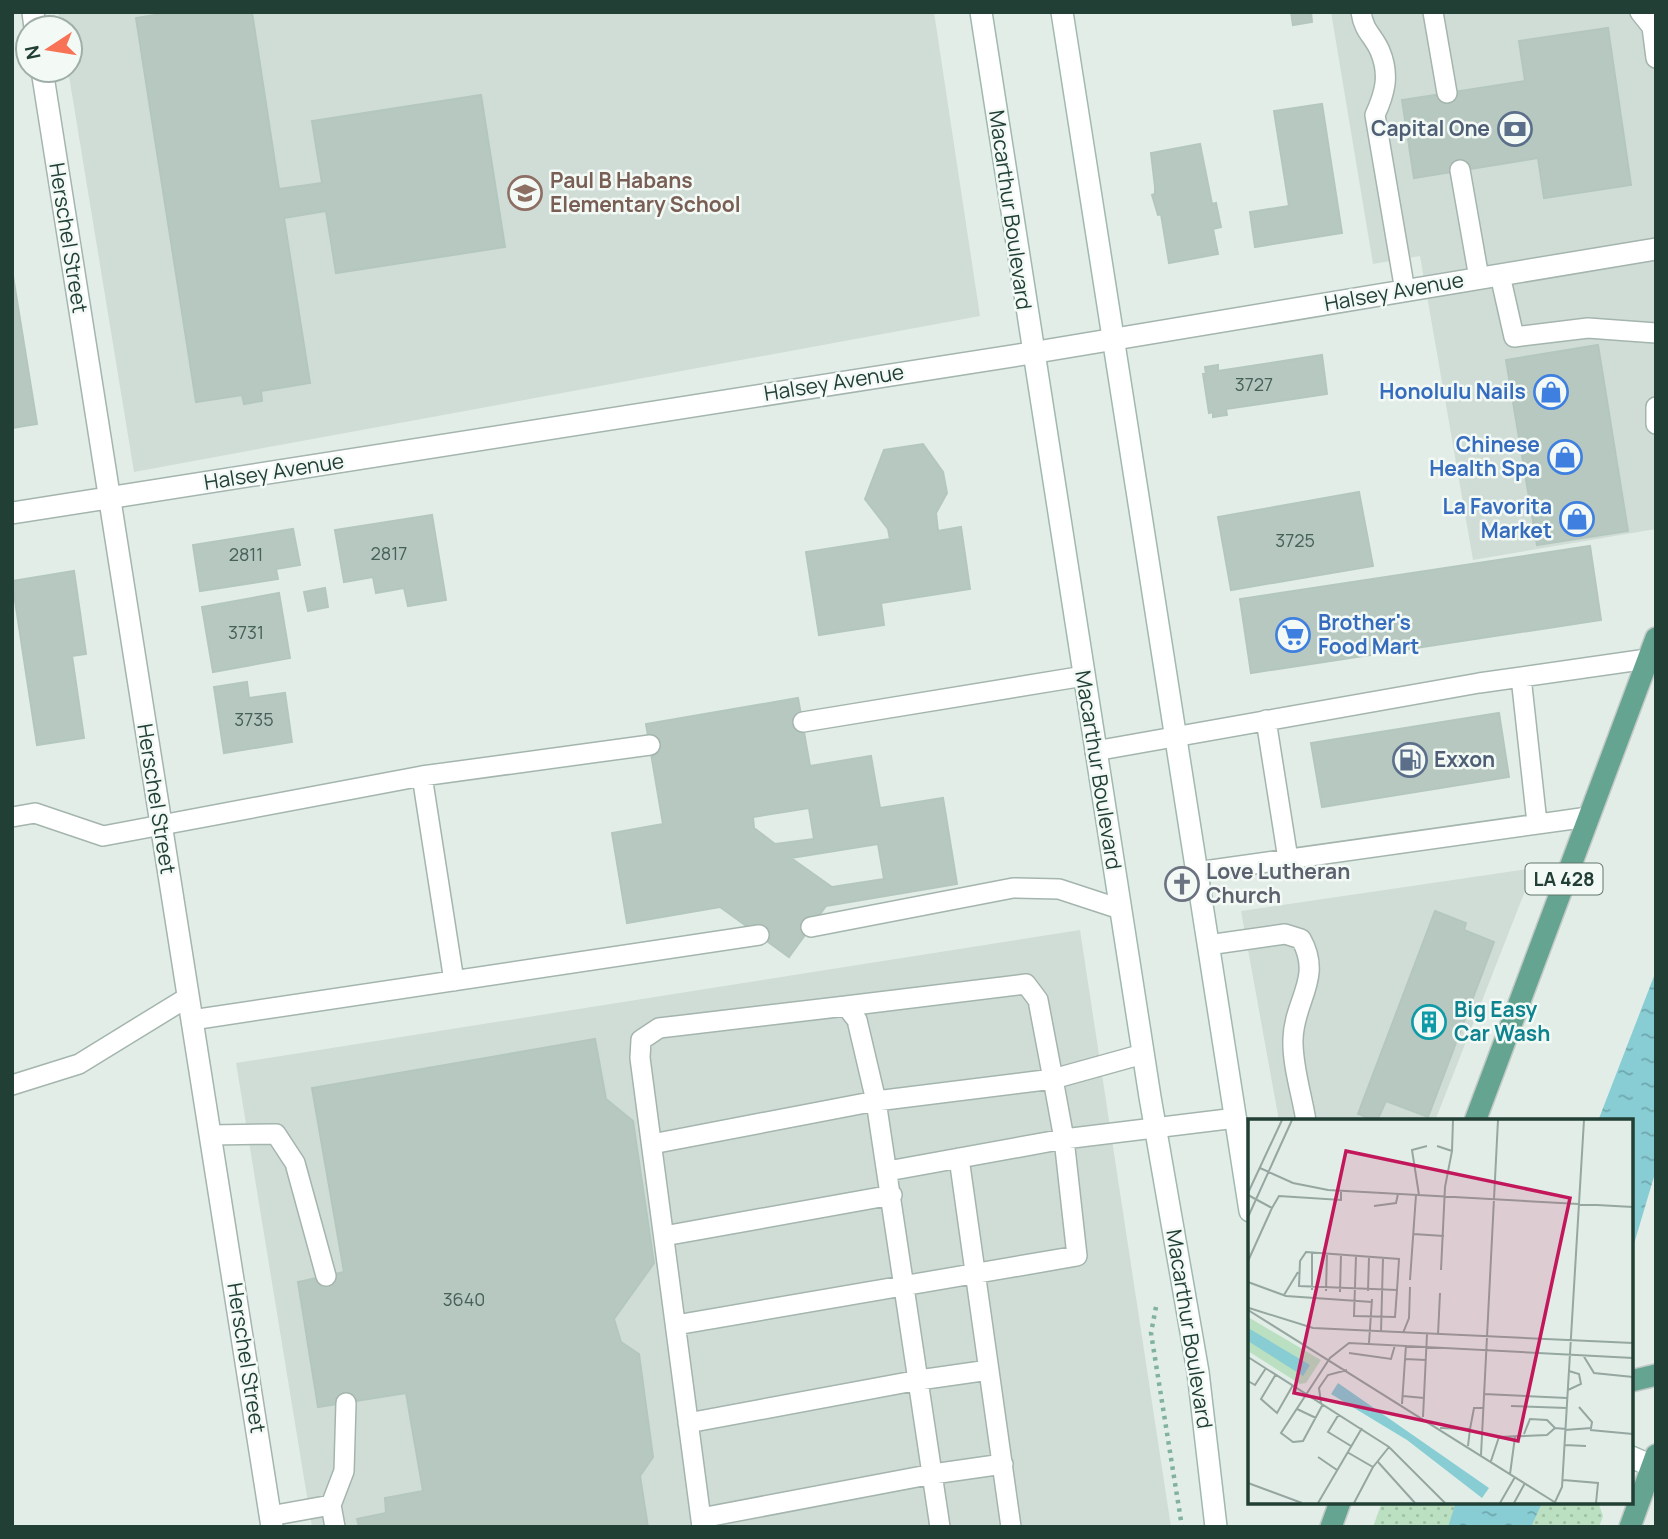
<svg xmlns="http://www.w3.org/2000/svg" width="1668" height="1539" font-family="Manrope,sans-serif">
<defs>
<pattern id="grass-dots" width="8" height="8" patternUnits="userSpaceOnUse" patternTransform="scale(1.75)"><rect width="8" height="8" fill="#badfc1"/><path d="M2 2h.1M6 6h.1" fill="none" stroke="#a0c0a6" stroke-width="1.8" stroke-linecap="round"/></pattern>
<pattern id="water-ripples" width="26" height="14" patternUnits="userSpaceOnUse" patternTransform="scale(1.75)"><rect width="26" height="14" fill="#88cdd4"/><path d="M2 4q2-2 4 0t4 0M15 11q2-2 4 0t4 0" fill="none" stroke="#6fa8ad"/></pattern>
</defs>
<rect width="100%" height="100%" fill="#e2ede7"/>
<path fill="#d0ddd6" d="M58,12H934L980,316L134,472L68,70L70,28H61Z
M1331,12H1656V529L1473,560L1420,256L1373,264Z
M1534,868L1435,1121H1279L1241,911Z
M1080,930L1171,1527H312L236,1063Z"/>
<path fill="url(#grass-dots)" d="M1382,1502H1598L1603,1516L1599,1527H1373Z"/>
<path fill="url(#water-ripples)" d="M1656,971V1170L1631,1254V1121H1598Z
M1456,1502H1533L1541,1505L1531,1527H1448Z"/>
<path fill="#b7c8c0" stroke="#b4c7be" stroke-width="2" fill-rule="evenodd" d="M173,12H252L279,189L322,183L312,121L481,95L505,247L336,273L326,211L284,218L310,383L261,391L262,401L244,404L242,395L196,402L136,18Z
M1291,12H1311L1312,22L1293,25Z
M1608,28L1631,185L1544,198L1538,158L1414,178L1402,100L1525,81L1519,41Z
M1322,104L1342,233L1255,247L1250,212L1289,206L1274,111Z
M1200,144L1212,204L1216,203L1221,227L1213,229L1218,254L1169,263L1161,214L1158,215L1152,195L1155,194V187L1151,153Z
M13,276L37,424L12,428V277Z
M1598,345L1628,531L1537,545L1506,360Z
M1322,355L1327,394L1226,409L1227,415L1213,417V412L1209,413L1203,374H1206L1205,367L1218,365V371Z
M923,444L943,472L947,493L936,513L938,531L961,527L970,589L881,603L884,625L819,635L806,552L890,539L888,529L865,499L884,450Z
M1359,492L1373,566L1231,590L1218,517Z
M432,515L446,600L408,606L404,588L376,593L373,577L344,582L335,530Z
M293,529L300,565L276,569L278,579L200,591L193,545Z
M1590,546L1601,620L1251,673L1240,599Z
M74,571L86,654L72,656L84,738L37,745L12,581Z
M325,588L328,607L308,611L304,592Z
M279,593L290,658L213,672L202,607Z
M247,682L249,698L285,693L292,742L224,753L214,687Z
M798,698L810,766L871,756L880,808L943,798L957,884L826,906L789,957L720,907L627,923L612,833L663,824L646,724ZM809,808L814,839L775,844L754,828L753,817ZM878,844L884,879L832,887L791,858Z
M1499,713L1509,777L1322,807L1311,743Z
M1435,911L1466,923L1464,930L1494,942L1428,1117L1386,1101L1377,1121L1358,1114Z
M595,1039L606,1099L633,1121L654,1263L614,1319L621,1342L639,1354L653,1457L640,1476L648,1527H359L357,1519L386,1513L385,1498L423,1491L406,1393L318,1407L298,1282L344,1272L312,1088Z"/>
<g fill="none" stroke-linecap="round" stroke-linejoin="round">
<g stroke="#a4b5ae" stroke-width="22">
<path id="lane" d="M1361,12C1364,32 1373,35 1380,51C1390,75 1385,93 1375,115L1405,291
M1433,12L1447,93
M1640,12L1652,27L1656,58
M1460,170L1479,278
M1500,275L1514,337L1588,328L1656,333
M1656,407V424
M1521,677L1537,823
M1266,720L1288,859
M803,722L1084,676
M1095,751L1479,683L1647,659
M422,776L454,981
M12,817L35,813L103,836L422,776L650,745
M1197,872L1588,817
M811,927L1013,888L1059,889L1120,909
M1208,945L1285,934L1301,939C1323,978 1294,1000 1293,1039C1292,1065 1302,1095 1306,1121
M192,1020L759,935
M12,1085L79,1064L188,997
M211,1135L276,1134L295,1163L326,1276
M652,1144L876,1101L1053,1079L1143,1054
M959,1158L1011,1527
M888,1171L1064,1139L1236,1118
M664,1236L892,1195
M676,1325L1077,1256L1064,1139L1053,1079L1038,1000L1026,984L846,1006
M688,1423L919,1380L989,1370
M331,1505L344,1471L346,1403
M270,1516L331,1505L335,1527
M701,1518L933,1474L1003,1464
M702,1527L640,1058L641,1040L659,1028L846,1006L857,1020L876,1101L940,1527"/>
</g>
<g stroke="#a4b5ae" stroke-width="24">
<path id="street" d="M33,12L35,28
M42,70L272,1527
M12,513L1031,353L1656,249"/>
</g>
<g stroke="#a0b9af" stroke-width="24">
<path id="secondary" d="M981,12L1150,1097L1198,1372L1216,1527
M1062,12L1250,1211
M1631,1457L1652,1466"/>
</g>
<g stroke="#c1c9c6" stroke-width="24">
<path id="primary" d="M1475,1121L1656,638
M1631,1381L1656,1375
M1331,1527L1340,1502
M1630,1527L1656,1455"/>
</g>
<path stroke="#81b29f" stroke-width="4.5" stroke-dasharray="3.5 5" stroke-linecap="butt" d="M1156,1307L1151,1333L1182,1527"/>
<use href="#lane" stroke="#fff" stroke-width="19"/>
<use href="#street" stroke="#fff" stroke-width="21"/>
<use href="#secondary" stroke="#fff" stroke-width="21"/>
<use href="#primary" stroke="#65a490" stroke-width="21"/>
</g>
<defs>
<g id="bank-ring" transform="scale(1.75)"><circle r="9.5" fill="#f3f9f5" stroke="#5c6f8a" stroke-width="1.5"/><path d="M-6-4H6V4H-6ZM0-2.3a2.3 2.3 0 1 0 0 4.6a2.3 2.3 0 1 0 0-4.6Z" fill="#5c6f8a"/></g>
<g id="school-ring" transform="scale(1.75)"><circle r="9.5" fill="#f3f9f5" stroke="#8d6e63" stroke-width="1.5"/><path d="M0-5L7-2L0 1L-7-2ZM-4 1L0 2.5L4 1V4Q0 6-4 4Z" fill="#8d6e63"/></g>
<g id="shop-ring" transform="scale(1.75)"><circle r="9.5" fill="#f3f9f5" stroke="#3f7fe0" stroke-width="1.5"/><path d="M-5-2.5h2.3a2.7 3.5 0 0 1 5.4 0H5L5.5 6h-11ZM-1.5-2.5h3a1.5 2.3 0 0 0-3 0Z" fill="#3f7fe0"/></g>
<g id="supermarket-ring" transform="scale(1.75)"><circle r="9.5" fill="#f3f9f5" stroke="#3f7fe0" stroke-width="1.5"/><path d="M-6-5.5h2.5l.6 2H6L4.5 2H-2.5L-4.4-4H-6ZM-1.5 3.2a1.3 1.3 0 1 0 .1 0ZM3 3.2a1.3 1.3 0 1 0 .1 0Z" fill="#3f7fe0"/></g>
<g id="fuel-ring" transform="scale(1.75)"><circle r="9.5" fill="#f3f9f5" stroke="#5c6f8a" stroke-width="1.5"/><path d="M-5.5-6h7V0h2V4h1.3V-2.5L3-4.5l.8-.8L6-3V5H2.5V1h-1V6h-7ZM-4.2-4.7v3.2H.2V-4.7Z" fill="#5c6f8a"/></g>
<g id="church-ring" transform="scale(1.75)"><circle r="9.5" fill="#f3f9f5" stroke="#6b7280" stroke-width="1.5"/><path d="M-1.2-6h2.4v3.5h3.3v2.4h-3.3V6h-2.4V-.1h-3.3v-2.4h3.3Z" fill="#6b7280"/></g>
<g id="building-ring" transform="scale(1.75)"><circle r="9.5" fill="#f3f9f5" stroke="#0f9aa8" stroke-width="1.5"/><path d="M-4-6H4V6H1V3H-1V6H-4ZM-2.5-4.3h1.7v1.8h-1.7ZM.8-4.3h1.7v1.8H.8ZM-2.5-1h1.7V.8h-1.7ZM.8-1h1.7V.8H.8Z" fill="#0f9aa8"/></g>
</defs>
<g fill-rule="evenodd">
<use href="#bank-ring" x="1515" y="129"/>
<use href="#school-ring" x="525" y="193"/>
<use href="#shop-ring" x="1551" y="392"/>
<use href="#shop-ring" x="1565" y="457"/>
<use href="#shop-ring" x="1577" y="519"/>
<use href="#supermarket-ring" x="1293" y="635"/>
<use href="#fuel-ring" x="1410" y="760"/>
<use href="#church-ring" x="1182" y="884"/>
<use href="#building-ring" x="1429" y="1022"/>
</g>
<g text-anchor="middle" stroke-width="5" stroke-linejoin="round" paint-order="stroke">
<g font-size="18" fill="#466158">
<text x="1254" y="391">3727</text>
<text x="1295" y="547">3725</text>
<text x="389" y="560">2817</text>
<text x="246" y="561">2811</text>
<text x="246" y="639">3731</text>
<text x="254" y="726">3735</text>
<text x="464" y="1306">3640</text>
</g>
<rect fill="#f3f9f5" stroke="#60776f" stroke-width="2" x="1525.5" y="863.5" width="77" height="31" rx="5"/>
<g font-size="19" font-weight="bold" fill="#213f35">
<text x="1564" y="886">LA 428</text>
</g>
<g font-size="21" font-weight="bold" fill="#4e5e75" stroke="#f3f9f5" text-anchor="end">
<text x="1490" y="136">Capital One</text>
<text x="1434" y="767" text-anchor="start">Exxon</text>
</g>
<g font-size="21" font-weight="bold" fill="#785e54" stroke="#f3f9f5" text-anchor="start">
<text x="550" y="188">Paul B Habans<tspan x="550" dy="24">Elementary School</tspan></text>
</g>
<g font-size="21" fill="#213f35" stroke="#f3f9f5">
<text transform="translate(1010 210) rotate(82)" y="7">Macarthur Boulevard</text>
<text transform="translate(68 238) rotate(81)" y="7">Herschel Street</text>
<text transform="translate(1394 292) rotate(-10)" y="7">Halsey Avenue</text>
<text transform="translate(834 383) rotate(-9)" y="7">Halsey Avenue</text>
<text transform="translate(274 472) rotate(-9)" y="7">Halsey Avenue</text>
<text transform="translate(1098 770) rotate(81)" y="7">Macarthur Boulevard</text>
<text transform="translate(156 799) rotate(81)" y="7">Herschel Street</text>
<text transform="translate(1189 1329) rotate(81)" y="7">Macarthur Boulevard</text>
<text transform="translate(246 1358) rotate(81)" y="7">Herschel Street</text>
</g>
<g font-size="21" font-weight="bold" fill="#366cbe" stroke="#f3f9f5" text-anchor="end">
<text x="1526" y="399">Honolulu Nails</text>
<text x="1540" y="452">Chinese<tspan x="1540" dy="24">Health Spa</tspan></text>
<text x="1552" y="514">La Favorita<tspan x="1552" dy="24">Market</tspan></text>
<text x="1318" y="630" text-anchor="start">Brother's<tspan x="1318" dy="24">Food Mart</tspan></text>
</g>
<g font-size="21" font-weight="bold" fill="#5b616d" stroke="#f3f9f5" text-anchor="start">
<text x="1206" y="879">Love Lutheran<tspan x="1206" dy="24">Church</tspan></text>
</g>
<g font-size="21" font-weight="bold" fill="#0d838f" stroke="#f3f9f5" text-anchor="start">
<text x="1454" y="1017">Big Easy<tspan x="1454" dy="24">Car Wash</tspan></text>
</g>
</g>
<g transform="translate(1248 1119)">
<rect width="385" height="385" fill="#e2ede7"/>
<path d="M0,198L73,241L58,264L52,265L0,232Z" fill="#badfc1"/>
<path d="M0,209L62,246L55,257L0,222ZM90,264L241,369L234,379L159,321L83,275Z" fill="#88cdd4"/>
<path fill="none" stroke="#95a7a0" stroke-width="2" d="M189,27L204,32L197,68L193,151M204,32L205,1M12,49L45,64L80,71L385,88M0,74L34,1M0,76L24,89L0,142M171,76L164,31L179,27M126,87L148,84L150,75M24,89L31,77L93,81V72M0,98L44,1M165,115L196,117M58,133L151,140L149,171L51,167L52,142ZM108,137L106,197L147,198L149,171M162,161L168,76M0,163L38,177L124,183M64,171V133M78,172L79,134M120,172L121,138M92,173L93,135M36,176L50,153M1,189L65,209L385,224M0,191L308,384M133,213L135,139M155,214L161,199L162,168M190,216L192,174M121,224L124,180M101,234L143,240L147,226M335,236L346,254L385,258M0,238L141,328L197,384M157,240L178,241M28,255L13,280L29,294L45,266M0,262L7,266L18,249M320,271L333,265L331,255L321,252M236,275L319,279M155,277L176,279M73,284L71,269L80,256L99,251M75,285L55,322L45,323L33,314L82,239L101,224L385,239M154,285L158,226M263,287L319,289M49,290L68,299M91,295L80,313L103,327M175,298L179,215M192,309L222,310L220,327M222,310L226,289H235M317,311L343,309L344,303L331,288M342,311L385,315M276,315L282,300L299,301L307,309M317,326L338,327M99,333L125,348L141,328M233,336L250,1M70,338L89,351M243,342L251,318L299,316L307,309L318,310M130,343L167,384M262,355L267,318M315,361L350,364L348,384M0,364L54,384M307,383L314,368L336,1M70,384L114,309M106,384L125,348M252,384L267,358M266,384L277,364"/>
<path fill="#c2185b" fill-opacity="0.15" stroke="#c2185b" stroke-width="3.5" d="M98,32L322,79L270,322L46,274Z"/>
<rect width="385" height="385" fill="none" stroke="#213f35" stroke-width="3.5"/>
</g>
<rect width="1668" height="1539" fill="none" stroke="#213f35" stroke-width="28"/>
<g transform="translate(49 49) rotate(258)"><circle r="33" fill="#f3f9f5" stroke="#9fafa8" stroke-width="2"/>
<path d="M0-5L12 26L0 18L-12 26Z" fill="#f87255"/>
<text y="-10" font-size="19" font-weight="bold" text-anchor="middle" fill="#213f35">N</text>
</g>
</svg>
